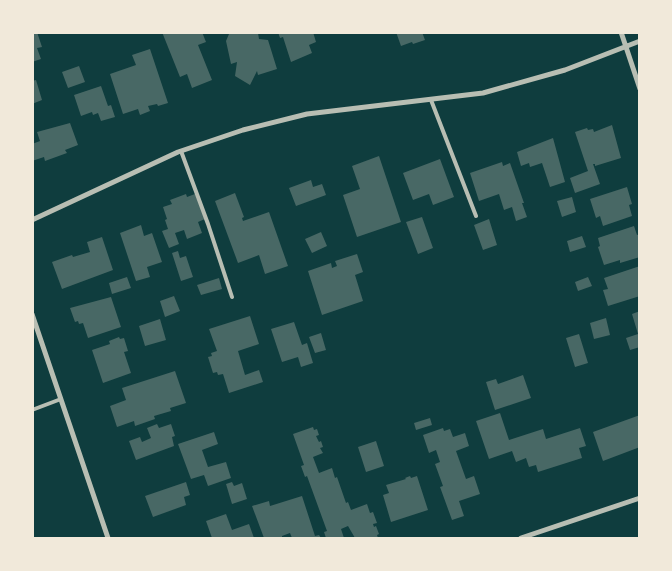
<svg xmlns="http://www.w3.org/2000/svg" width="672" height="571" font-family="Bitter,serif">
<rect width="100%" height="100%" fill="#0f3d3e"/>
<path fill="#486865" d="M32,32H37L42,47L37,48L41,59L32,62Z
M162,32H202L206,42L198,45L212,80L192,88L187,74L180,77Z
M227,32L258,33L259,39L268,40L277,69L258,75L257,71L250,85L235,76L237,62L231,64L226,41L229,34Z
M278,32H313L316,42L309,45L312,53L291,62L283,37L280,38Z
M396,32H422L425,40L413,44L412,42L401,46Z
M150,49L168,103L158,106L157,104L148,106L150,111L140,115L138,109L123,114L110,74L136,65L132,55Z
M79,66L85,82L68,88L62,72Z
M36,80L42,100L32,104V81Z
M101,86L108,106L111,105L115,117L101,121L98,113L93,115L92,112L81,116L74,95Z
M70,123L78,145L65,150L67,153L45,161L44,157L32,161V144L40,141L37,132Z
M612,125L621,158L595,166V164H593L600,184L575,193L570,178L588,171L575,132L587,128L588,130L593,129L594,132Z
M553,138L565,182L550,187L542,163L530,167L529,163L521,166L517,152Z
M379,156L401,222L357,237L343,195L360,189L352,166Z
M440,159L454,197L433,205L429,194L413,200L403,173Z
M502,162L503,166L510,163L524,203H522L527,217L516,221L512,207L504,210L499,194L479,201L470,173Z
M311,180L313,187L322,184L326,195L296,206L289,188Z
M627,187L632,204L629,205L632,216L603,226L600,216L596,218L590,199Z
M235,193L244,217L242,218L243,221L269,212L288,266L265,274L259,255L238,263L215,201Z
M186,194L187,197L195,194L205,219L198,222L202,233L187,239L184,230L175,233L179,244L169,248L162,231L168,229L165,220L167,219L163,207L172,204L170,200Z
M572,197L576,212L562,217L557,201Z
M422,217L433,248L418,254L406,222Z
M489,219L497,245L483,250L474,225Z
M141,225L144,236L152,233L162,262L147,267L150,277L136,281L120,233Z
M634,226L637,235L640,234V257L620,263V260L604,265L598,247L600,246L598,238Z
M321,232L327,246L312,253L305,239Z
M582,236L586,247L570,252L567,241Z
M102,237L113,270L62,289L52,262L72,255L73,257L90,252L87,242Z
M178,251L180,258L186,256L193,277L181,281L172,253Z
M357,254L363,272L355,275L363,301L322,315L308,271L331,263L332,268L337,266L335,261Z
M640,266V296L608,306L603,290L608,289L604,278Z
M127,277L131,288L112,294L109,283Z
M588,277L592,286L578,291L575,282Z
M219,278L222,289L201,295L197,285Z
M174,296L180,311L165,317L160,301Z
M111,297L121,327L88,338L83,323L79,324L78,321L75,322L70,308Z
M640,311V347L630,350L626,338L638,334L632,314Z
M250,316L259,344L238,351L245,375L259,370L263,382L229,393L223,374L218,375L217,372L213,373L208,357L212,356L211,353L217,351L209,329Z
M606,318L610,335L594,339L590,323Z
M160,319L166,340L145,346L139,326Z
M294,322L302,345L307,343L313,363L301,367L298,357L282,362L271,329Z
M321,333L326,350L315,353L309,337Z
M579,334L588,363L575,367L566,338Z
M119,337L120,339L124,338L128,351L124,352L131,373L103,383L92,350L110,344L109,341Z
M175,371L186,403L170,408L171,411L154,416L155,419L135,426L134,421L117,427L110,406L126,400L122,388Z
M523,375L531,398L495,410L486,382L496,379L498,384Z
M500,413L509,440L543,429L546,439L580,428L586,446L579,448L582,458L538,472L536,465L529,467L526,458L516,462L512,451L489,459L476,421Z
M640,415V447L603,461L593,432Z
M430,418L432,425L416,430L414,423Z
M157,424L159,428L171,424L175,436L172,437L174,446L136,460L129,441L140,437L142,442L151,438L147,428Z
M313,427L314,430L317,429L319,435L316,436L319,442L321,441L323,447L320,448L323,453L313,457L319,473L332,468L335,478L337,477L346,503L348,502L351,510L367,504L370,513L373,512L377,523L373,524L374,527L376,526L379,534L377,535L378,538H355L348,526L341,529L344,538H326L324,532L327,531L307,476L305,477L301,466L304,465L293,434Z
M443,428L444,431L450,429L453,437L465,433L469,446L456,451L466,479L474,476L480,494L459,501L464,516L452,520L440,487L443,486L435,464L440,462L436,450L429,453L423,435Z
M214,432L218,444L202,450L208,467L226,462L231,478L208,486L204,475L191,479L178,444Z
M376,441L384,466L366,472L358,447Z
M410,476L411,478L417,476L428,510L391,522L383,495L389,493L386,485L406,479L405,478Z
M186,482L190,495L184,497L186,505L153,517L145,496Z
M232,482L234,486L242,483L247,499L232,504L226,484Z
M302,496L315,536L319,535L321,538H292L290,533L282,536V538H264L252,506L269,501L270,506Z
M226,514L232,530L249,524L254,538H212L206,521Z"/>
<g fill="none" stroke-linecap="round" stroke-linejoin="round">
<path stroke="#b8beb3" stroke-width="4" d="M431,100L476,216
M181,151L208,224L232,297
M32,410L61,399"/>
<path stroke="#b8beb3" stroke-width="5" d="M621,32L640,89
M32,220L178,152L243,130L307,114L483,93L565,70L640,41
M32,314L108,538
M521,538L640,498"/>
</g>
<rect width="672" height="571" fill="none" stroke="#f1e9da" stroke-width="68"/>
</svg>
